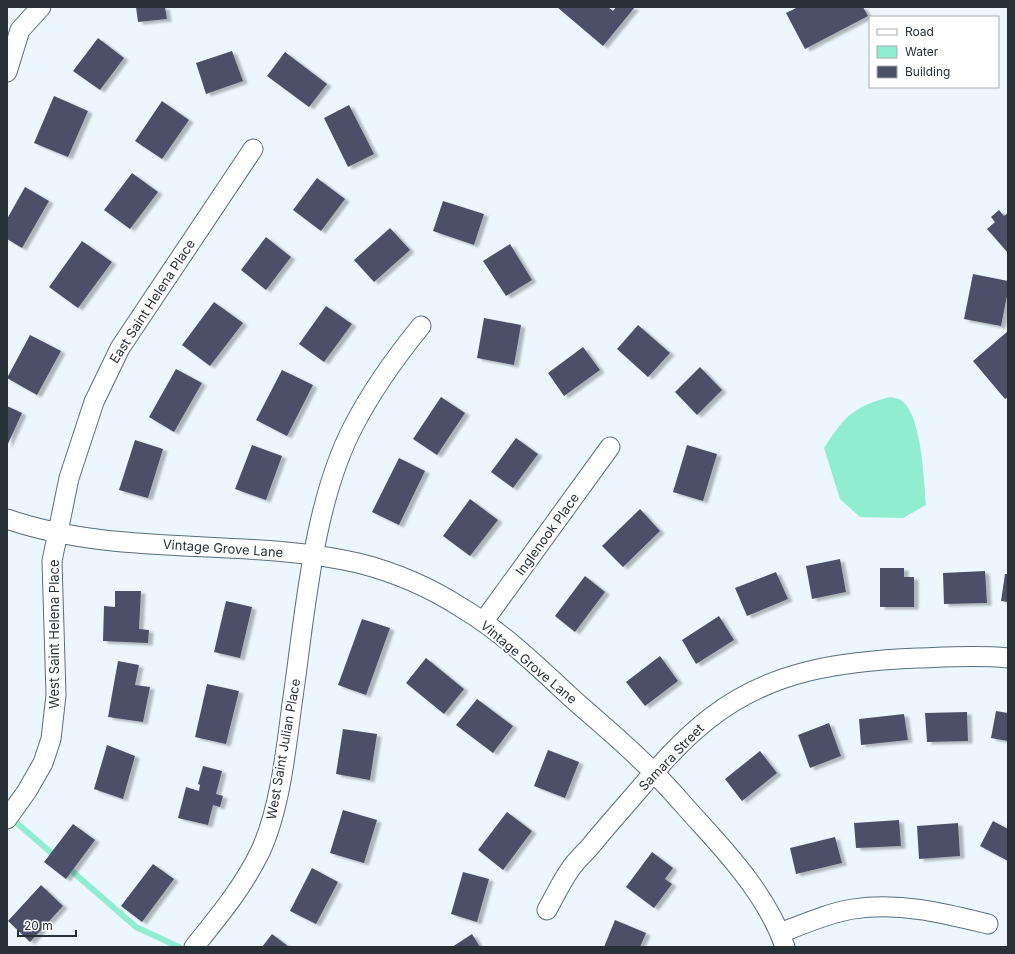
<svg xmlns="http://www.w3.org/2000/svg" width="1015" height="954" font-family="Inter,sans-serif">
<defs>
<filter id="shadow"><feDropShadow dx="4.5" dy="2.5" stdDeviation="1" flood-color="#0004"/></filter>
</defs>
<rect width="100%" height="100%" fill="#ecf6fe"/>
<path fill="#91edd0" d="M890,397C893,398 897,398 899,399C922,410 924,482 926,505L903,518L860,517L840,499L824,448C844,417 854,406 890,397Z"/>
<g fill="none" stroke-linecap="round" stroke-linejoin="round">
<path stroke="#91edd0" stroke-width="6" d="M10,817L56,857
M66,866L136,927L179,947"/>
</g>
<path fill="#4c5067" filter="url(#shadow)" d="M136,7H165L167,19L138,22Z
M557,7H608L613,11L616,7H635L603,46Z
M798,7H863L868,16L805,49L786,13Z
M98,38L124,58L100,90L73,71Z
M232,51L243,81L206,94L196,63Z
M285,52L327,84L309,107L267,76Z
M54,96L88,111L68,157L34,143Z
M162,101L189,120L162,159L135,141Z
M349,105L374,154L348,167L324,118Z
M132,173L158,192L130,229L104,210Z
M317,178L345,199L321,231L293,210Z
M25,187L49,201L22,248L7,239V219Z
M443,201L484,214L474,245L433,231Z
M999,210L1004,216L1008,213V253L987,229L995,222L991,217Z
M390,228L410,250L374,282L354,260Z
M266,237L291,257L266,290L241,270Z
M82,241L112,262L78,308L49,287Z
M510,244L532,280L506,296L483,261Z
M973,274L1008,281V291L1001,326L964,319Z
M214,302L243,323L210,366L182,345Z
M326,306L352,324L324,362L299,344Z
M484,318L521,325L514,365L477,358Z
M638,325L670,353L648,377L617,349Z
M1008,331V397L1005,399L973,361Z
M30,335L61,351L37,395L7,378Z
M583,347L600,370L564,396L548,373Z
M700,367L722,390L697,415L675,392Z
M176,369L202,383L174,432L149,417Z
M282,370L313,385L287,436L256,420Z
M441,397L465,413L437,455L413,439Z
M7,406L22,413L7,446Z
M516,438L538,454L513,488L491,472Z
M135,440L163,449L148,498L119,490Z
M252,445L282,456L266,500L235,489Z
M687,445L717,454L703,501L673,492Z
M399,458L425,471L399,525L372,512Z
M470,499L498,520L470,556L443,536Z
M640,509L660,531L623,567L602,546Z
M840,559L846,592L812,599L806,566Z
M880,568H904V577H914V607H880Z
M985,571L987,603L944,604L943,573Z
M776,572L788,599L747,616L735,588Z
M1005,574H1008V602L1001,601Z
M585,576L605,592L575,632L555,616Z
M115,591H141L139,629L149,630L148,643L103,641L104,606L115,607Z
M226,601L252,607L240,658L214,652Z
M719,616L734,640L696,664L682,640Z
M362,619L390,628L366,695L338,685Z
M660,656L678,681L645,706L626,682Z
M426,658L464,689L444,714L406,683Z
M118,661L139,665L135,685L150,687L143,722L108,717Z
M207,684L239,691L226,744L195,737Z
M477,699L513,726L493,753L456,725Z
M996,711L1008,713V741L991,738Z
M967,712L968,741L927,742L925,713Z
M904,714L908,740L861,745L859,719Z
M829,723L841,756L810,768L798,735Z
M343,729L377,734L370,780L336,774Z
M107,745L135,756L123,799L94,789Z
M548,750L579,762L565,798L534,786Z
M760,751L777,773L742,801L725,779Z
M203,766L222,771L216,794L223,796L220,807L213,805L208,825L178,818L186,787L199,791L200,785L198,784Z
M343,810L377,820L364,863L330,853Z
M507,812L532,831L503,870L478,850Z
M899,820L901,846L856,848L854,823Z
M993,821L1008,829V861L980,846Z
M958,823L960,856L919,859L917,826Z
M73,824L95,840L66,879L44,862Z
M835,837L842,863L796,874L790,848Z
M652,852L673,868L665,879L672,884L654,908L626,887Z
M153,864L174,879L142,922L121,906Z
M312,868L338,882L316,924L290,911Z
M463,872L489,879L477,922L451,914Z
M41,885L63,906L30,942L8,921Z
M615,920L646,933L640,947H604Z
M272,934L289,947H262Z
M472,934L480,947H452Z"/>
<g fill="none" stroke-linecap="round" stroke-linejoin="round">
<g stroke="#576e7f" stroke-width="21">
<path id="minor" d="M7,72L20,30L41,7
M7,519C120,558 243,537 358,563C394,572 431,588 462,608C504,633 539,668 575,701C601,724 628,746 652,771C669,787 684,806 700,823C733,859 769,900 785,947
M483,622L610,447
M7,819L27,791L43,763L51,739L56,695L52,561L69,478L94,402L120,348L253,149
M547,910C554,897 561,883 569,871C574,863 582,855 589,848C602,832 616,816 630,800C655,771 679,742 710,718C771,670 843,661 918,658C948,657 978,655 1008,658
M780,933C804,924 828,913 853,909C900,902 943,913 988,924
M194,947C219,916 244,886 261,850C280,808 286,750 292,704C305,617 312,506 353,427C372,390 395,358 421,326"/>
</g>
<use href="#minor" stroke="#fff" stroke-width="19"/>
</g>
<g text-anchor="middle" stroke-width="4" stroke-linejoin="round" paint-order="stroke">
<g font-size="13" fill="#263037" stroke="#fff">
<text transform="translate(152 301) rotate(-57)" y="5">East Saint Helena Place</text>
<text transform="translate(547 534) rotate(-54)" y="5">Inglenook Place</text>
<text transform="translate(223 548) rotate(4)" y="5">Vintage Grove Lane</text>
<text transform="translate(54 634) rotate(-90)" y="5">West Saint Helena Place</text>
<text transform="translate(529 662) rotate(40)" y="5">Vintage Grove Lane</text>
<text transform="translate(283 749) rotate(-80)" y="5">West Saint Julian Place</text>
<text transform="translate(671 757) rotate(-46)" y="5">Samara Street</text>
</g>
</g>
<rect width="1015" height="954" fill="none" stroke="#263037" stroke-width="16"/>
<rect x="869" y="16" width="130" height="72" fill="#ffffff" stroke="#a8acaf"/>
<rect x="877" y="29" width="20" height="6" fill="#ffffff" stroke="#a8acaf"/>
<text x="905" y="36" font-size="12" fill="#263037">Road</text>
<rect x="877" y="46" width="20" height="12" fill="#91edd0" stroke="#a8acaf"/>
<text x="905" y="56" font-size="12" fill="#263037">Water</text>
<rect x="877" y="66" width="20" height="12" fill="#4c5067" stroke="#a8acaf"/>
<text x="905" y="76" font-size="12" fill="#263037">Building</text>
<path d="M18 930v6h58v-6" fill="none" stroke="#263037" stroke-width="2"/>
<text x="24" y="930" font-size="12" fill="#263037" stroke="#ffffff" stroke-width="3" paint-order="stroke">20 m</text>
</svg>
